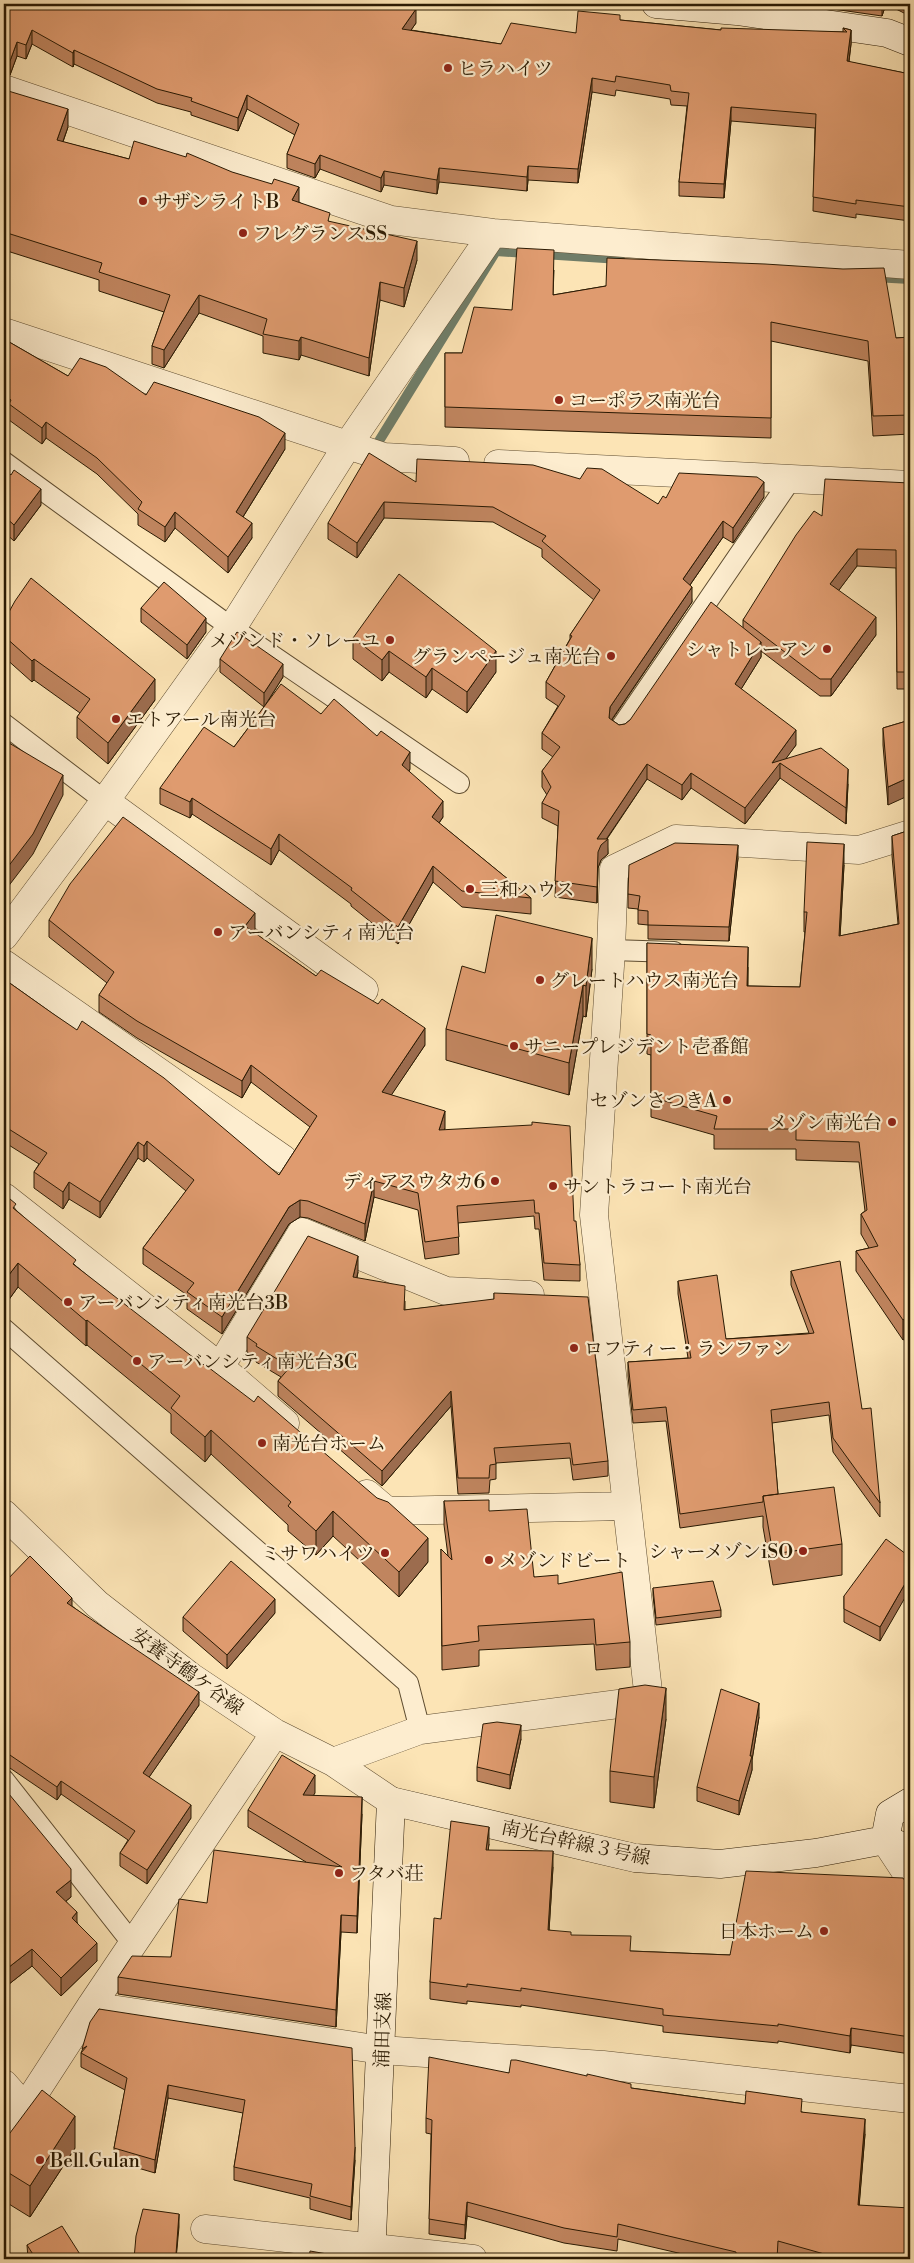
<svg xmlns="http://www.w3.org/2000/svg" width="914" height="2263" font-family="'Libre Bodoni','Noto Serif JP',serif">
<rect width="100%" height="100%" fill="#fce4b5"/>
<filter id="stains"><feTurbulence type="fractalNoise" baseFrequency=".004" numOctaves="4"/><feColorMatrix values="0 0 0 0 .2 0 0 0 0 .09 0 0 0 0 .02 0 0 0 .5 -.17"/></filter>
<radialGradient id="worn" r=".72"><stop offset=".6" stop-color="#630" stop-opacity="0"/><stop offset="1" stop-color="#630" stop-opacity=".3"/></radialGradient>
<g fill="none" stroke-linecap="round" stroke-linejoin="round">
<path stroke="#707d68" stroke-width="10" d="M874,277L910,279
M379,441L496,251L620,259"/>
<g stroke="#5e4c30" stroke-width="22">
<path id="lane" d="M4,462L232,628L459,783
M4,724L105,801
M620,729L791,479
M611,950L674,952
M4,1329L408,1683L420,1730
M4,1780L133,1944"/>
</g>
<g stroke="#5e4c30" stroke-width="29">
<path id="street" d="M4,89L391,220L493,233L910,265
M4,332L384,457L455,461
M498,464L910,485
M105,801L364,990
M4,936L105,801L220,641L232,628L347,446L493,233
M4,964L283,1159
M4,1197L220,1367L285,1423
M220,1367L302,1232L446,1291L530,1295
M367,1494L387,1511L626,1506
M4,1514L97,1604L191,1677L275,1733L333,1762L391,1801
M333,1762L420,1730L649,1700L594,1215L611,950L614,869L676,839L859,850L910,834
M885,1840L910,1878
M91,2006L381,2050L603,2065L910,2099
M4,2084L25,2108
M4,2140L91,2006L275,1733
M205,2229L473,2259"/>
</g>
<g stroke="#2a1a03" stroke-width="29">
<path id="secondary" d="M656,4L737,11L887,33L910,42
M885,1840L890,1814L910,1802
M371,2259L391,1801L635,1858L720,1864L816,1853L885,1840L910,1849"/>
</g>
<use href="#lane" stroke="#fdedcf" stroke-width="20"/>
<use href="#street" stroke="#fdedcf" stroke-width="28"/>
<use href="#secondary" stroke="#fdedcf" stroke-width="28"/>
</g>
<path fill="#c0855f" stroke="#2a1a03" d="M4,4L416,23L411,30L501,44L576,33L620,20L721,30L843,32V28L851,30V44L849,62L910,74V221L856,214V218L813,211L815,128L731,121L724,198L679,196V182L687,106L671,105L670,99L616,90L615,96L592,92L578,183L528,180L527,191L439,182L437,194L384,185L381,192L320,169L315,178L287,168V154L295,135L247,109L238,131L191,115V112L157,103L74,64L73,67L32,44L26,59L17,56L10,75L4,74Z
M810,4H910V16L886,4L882,16L812,6Z
M4,94L68,127L63,142L129,159L299,202L330,222L417,260L404,307L380,300L369,376L301,355L299,360L263,353V336L199,313L164,368L152,364V346L164,312L99,291V280L4,250Z
M554,270L553,295L606,286L896,338L910,337V434L873,436L868,361L771,341V438L445,427V353H462L512,310Z
M4,339L68,376L146,395L285,449L243,517L252,538L228,573L175,528L165,542L138,525V514L97,474L46,438L42,444L9,420V414L4,410Z
M4,469L41,505L14,541L4,532Z
M416,482L658,504L666,498L764,497L733,543L723,537L690,585L692,602L612,720L619,725L625,724L743,628V620L822,516L910,483V703L906,689H897L896,568L857,566L838,591L876,635L831,696H820L761,651V657L741,689L796,745L786,758L848,784L846,824L780,778L745,824L691,788L682,800L647,779L607,839L608,854L601,860L598,868L597,903L555,897L558,826L542,818V803L547,795L542,787V771L553,757L542,749V733L558,706L546,698V682L570,639V635L594,600L542,557V549L493,522L384,518L357,558L328,539V523Z
M141,608L206,632L187,659L141,622Z
M4,621L155,700L108,764L77,738V717L80,713L34,680L32,682L4,657Z
M353,638L496,672L467,713L432,689L426,698L389,672L382,681L353,659Z
M220,659L283,677L266,704L321,714L410,769L409,771L443,817L439,823L531,898V914L462,907L433,882L398,944L351,906V904L279,850L271,865L192,814L190,818L160,804V788L234,747L264,707L220,672Z
M910,720L888,805L883,745V728Z
M910,830V1335L903,1340L856,1271V1251L869,1248L861,1234V1214L865,1211L859,1162L796,1160V1149H714V1135L651,1117V1055L647,1054V943L748,967V986L800,987L805,932H804V912L844,865L840,936L898,924L892,856V836Z
M738,858L729,941L648,939V925L638,924V909L628,908V894Z
M49,920L255,930L253,932L316,976L425,1045L391,1095L445,1128L444,1130L574,1221L580,1265V1281L544,1280L539,1229H535L534,1216L458,1223L459,1254L425,1259L418,1210L374,1197L365,1241L308,1218L300,1217L289,1224L222,1334L187,1309V1295L143,1264V1248L186,1191L147,1158L144,1162L138,1158L100,1218L69,1199L63,1209L34,1188V1172L39,1164L4,1142V979L279,1175L310,1127L251,1082L242,1098L137,1038L99,1012V995L107,983L49,937Z
M592,969L586,1017L583,1016L569,1095L446,1060V1029L485,973Z
M4,1194L16,1210L76,1266L428,1562L399,1597L333,1536L316,1555L288,1531V1525L211,1454L205,1462L171,1433V1414L87,1345L86,1346L18,1287L5,1305L4,1304Z
M791,1271L862,1409L880,1503V1517L833,1452L829,1415L772,1423L778,1494L842,1544V1575L773,1585L763,1527V1516L680,1528L666,1421L633,1423L628,1376V1362L688,1358L678,1294V1281L726,1339L809,1333L791,1285Z
M358,1272L357,1278L405,1301V1310L494,1300V1293L608,1461V1476L573,1480L570,1458L496,1463V1479L490,1480L489,1493L458,1494L451,1406L382,1486L278,1396V1381L281,1377L256,1362V1359L247,1352V1337Z
M444,1501L489,1511L534,1577L558,1584L630,1642V1667L596,1670L594,1644L479,1650V1666L442,1670L441,1549L448,1556L444,1525Z
M910,1557L880,1641L844,1622V1596Z
M4,1583L72,1606L199,1705L149,1777L191,1818L147,1884L120,1866V1853L128,1840L61,1794L57,1800L4,1764Z
M653,1588L721,1610V1617L656,1625L653,1595Z
M275,1613L227,1669L183,1631V1617Z
M759,1717L752,1760V1770L739,1815L697,1801V1787Z
M666,1719L654,1808L610,1802V1771Z
M521,1739L510,1789L477,1781V1767Z
M4,1788L71,1897L66,1901L97,1961L61,1996L32,1966L4,1988Z
M315,1793L313,1795L362,1814L357,1933L341,1932L336,2027L118,1994V1977L171,1957L207,1903L306,1862L248,1827V1810Z
M489,1844L488,1850L553,1867L549,1930L631,1951L730,1955L910,1888V2054L851,2045L850,2053L778,2041V2043L663,2032V2026L521,2005V2007L467,2001V2004L430,1999V1982L441,1919Z
M99,2009L355,2160L351,2220L310,2209V2198L234,2180V2167L243,2113L168,2098L155,2173L114,2161V2148L125,2090L81,2067V2053Z
M509,2073L631,2088L802,2112L865,2134L859,2205L910,2259H791L778,2256V2259H704L618,2239L617,2251L564,2243L467,2216L465,2239L429,2234L431,2134L426,2133V2118Z
M4,2141L75,2148L30,2217L4,2201Z
M27,2245L83,2259H28Z"/>
<path fill="#9c6c4e" stroke="#2a1a03" d="M882,4H886L882,16Z
M416,9V23L402,43V29Z
M32,30V44L26,59V45Z
M851,30V44L847,75V61Z
M17,42V56L10,75V61Z
M74,50V64L73,67V53Z
M592,78V92L578,183V169Z
M247,95V109L238,131V118Z
M731,107V121L724,198V184Z
M68,109V127L57,158V140Z
M320,155V169L315,178V164Z
M528,166V180L527,191V177Z
M439,168V182L437,194V180Z
M384,171V185L381,192V178Z
M299,187V205L292,200Z
M417,241V260L404,307V288Z
M380,282V300L369,376V358Z
M199,295V313L164,368V350Z
M301,337V355L299,360V341Z
M46,422V438L42,444V428Z
M285,433V449L236,528V512Z
M764,482V497L733,543V528Z
M41,489V505L14,541V525Z
M384,502V518L357,558V543Z
M175,512V528L165,542V527Z
M723,521V537L683,595V579Z
M252,523V538L228,573V557Z
M857,549V566L830,602V584Z
M692,587V602L610,722L609,718L610,707Z
M876,617V635L831,696V679Z
M206,618V632L187,659V645Z
M761,642V657L735,699V684Z
M389,651V672L382,681V660Z
M496,651V672L467,713V692Z
M34,659V680L32,682V661Z
M283,664V677L264,707V693Z
M432,668V689L426,698V677Z
M155,679V700L108,764V743Z
M7,722V742L4,747V727Z
M796,730V745L782,764L780,763V778L745,824V808L772,763Z
M410,752V769L402,781V765Z
M647,764V779L605,841L608,839V854L601,860L598,868L597,903V839Z
M848,769V784L846,824V808Z
M691,773V788L682,800V785Z
M63,775V795L33,854L4,892V872Z
M910,777V795L888,805V787Z
M192,798V814L190,818V802Z
M443,801V817L432,833V817Z
M279,834V850L271,865V849Z
M844,844V865L839,956V936Z
M738,845V858L729,941V927Z
M433,866V882L398,944V927Z
M255,913V930L245,943V926Z
M592,938V969L586,1017V986Z
M748,947V967L747,1006V986Z
M583,985V1016L569,1095V1063Z
M425,1028V1045L382,1109V1092Z
M251,1065V1082L242,1098V1081Z
M445,1111V1128L439,1147V1130Z
M147,1141V1158L144,1162V1146Z
M138,1142V1158L100,1218V1202Z
M374,1181V1197L365,1241V1224Z
M69,1182V1199L63,1209V1192Z
M300,1200V1217L289,1224L222,1334V1317L289,1207Z
M358,1256V1272L353,1293V1277Z
M18,1263V1287L5,1305V1280Z
M910,1314V1335L903,1340V1320Z
M87,1320V1345L86,1346V1321Z
M451,1391V1406L382,1486V1471Z
M211,1430V1454L205,1462V1437Z
M333,1511V1536L316,1555V1531Z
M428,1538V1562L399,1597V1572Z
M910,1575V1589L880,1641V1627Z
M72,1598V1611L67,1603Z
M275,1599V1613L227,1669V1655Z
M666,1688V1719L654,1808V1777Z
M199,1692V1705L143,1786V1773Z
M759,1703V1717L752,1760V1770L739,1815V1801L750,1756Z
M521,1725V1739L510,1789V1775Z
M315,1775V1793L303,1812V1795Z
M61,1781V1794L57,1800V1787Z
M362,1797V1814L357,1933V1916Z
M191,1805V1818L147,1884V1870Z
M489,1827V1844L486,1867V1850Z
M553,1851V1867L548,1947V1930Z
M71,1880V1897L56,1909V1892Z
M77,1912V1930L72,1918Z
M341,1915V1932L336,2027V2010Z
M97,1943V1961L61,1996V1978Z
M32,1949V1966L4,1988V1971Z
M851,2028V2045L850,2053V2036Z
M168,2085V2098L155,2173V2160Z
M75,2116V2148L30,2217V2186Z
M865,2119V2134L858,2220V2205Z
M355,2147V2160L351,2220V2207Z
M467,2202V2216L465,2239V2225Z
M179,2214V2227L176,2259Z"/>
<path fill="#df9b6f" stroke="#2a1a03" d="M4,4H398L416,9L402,29L501,44L511,23L576,33L578,11L620,15V20L721,30V28L847,32L843,28L851,30L847,61L910,74V207L856,200V204L813,197L816,114L731,107L724,184L679,182L689,93L671,91L670,85L616,76L615,82L592,78L578,169L528,166L527,177L439,168L437,180L384,171L381,178L320,155L315,164L287,154L299,124L247,95L238,118L191,101L192,98L157,89L74,50L73,53L32,30L26,45L17,42L10,61L4,60Z
M5,90L68,109L57,140L129,159L134,141L186,157L187,153L232,172L272,184L274,179L299,187L292,200L330,213L328,221L417,241L404,288L380,282L369,358L301,337L299,341L263,334L267,319L199,295L164,350L152,346L170,295L99,272L102,263L4,232V94Z
M517,248L554,250L553,295L606,286L607,258L765,264L843,269L884,268L896,338L910,337V415L873,416L868,341L771,322V418L445,407V353H462L474,307L512,310Z
M4,339L68,376L80,358L106,367L146,395L154,382L259,417L285,433L236,512L252,523L228,557L175,512L165,527L138,509L142,502L97,458L46,422L42,428L9,404L11,400L4,394Z
M369,453L416,482L417,459L533,465L580,479L587,468L602,469L658,504L663,496L666,498L679,473L757,477L764,482L733,528L723,521L683,579L692,587L610,707L609,718L619,725L625,724L630,720L711,602L761,642L735,684L796,730L772,763L821,748L848,769L846,808L780,763L745,808L691,773L682,785L647,764L597,839H608L601,845L598,852L597,887L555,881L559,811L542,803L551,787L542,771L560,747L542,733L565,696L546,682L572,636L570,635L600,590L542,541L546,536L493,507L384,502L357,543L328,523Z
M4,469L11,475L14,470L41,489L14,525L4,516Z
M825,479L910,483V685L906,672H897L896,550L857,549L830,584L876,617L831,679H820L743,620L796,535L814,511L822,516Z
M399,574L496,651L467,692L432,668L426,677L389,651L382,660L353,638Z
M31,578L155,679L108,743L77,717L90,699L34,659L32,661L4,636V621L15,601Z
M164,582L206,618L187,645L141,608Z
M237,632L283,664L264,693L220,659Z
M281,684L321,714L334,699L377,736L381,731L410,752L402,765L443,801L432,817L531,898L462,891L433,866L398,927L351,890L352,888L279,834L271,849L192,798L190,802L160,788L204,727L234,747Z
M4,720L7,722L4,727Z
M910,720V777L888,787L883,728Z
M4,740L63,775L33,834L4,872Z
M123,817L255,913L245,926L316,976L321,970L378,1004L382,999L425,1028L382,1092L445,1111L439,1130L532,1125V1122L570,1126L574,1221H576L580,1265L544,1263L539,1213H535L534,1200L457,1206L459,1237L425,1242L418,1193L374,1181L365,1224L308,1201L300,1200L289,1207L222,1317L187,1292L194,1283L143,1248L194,1180L147,1141L144,1146L138,1142L100,1202L69,1182L63,1192L34,1172L47,1153L4,1126V979L52,1013L77,1030L82,1021L164,1078L279,1175L317,1116L251,1065L242,1081L137,1021L99,995L114,972L49,920L70,884Z
M910,830V1314L903,1320L856,1251L878,1246L861,1214L867,1210L859,1142L796,1140V1129H714L717,1116L651,1097V1035L647,1034V943L748,947L747,986L800,987L807,912H804L807,842L844,844L839,936L899,924L892,836Z
M675,843L738,845L729,927L648,925V911L638,910L640,896L628,894L629,865Z
M496,915L592,938L586,986L583,985L569,1063L446,1029L462,966L485,973Z
M4,1194L16,1204L13,1208L76,1260L73,1264L203,1365L204,1364L254,1402L258,1396L377,1498L388,1502L428,1538L399,1572L333,1511L316,1531L288,1506L291,1502L211,1430L205,1437L171,1408L180,1396L87,1320L86,1321L18,1263L5,1280H4Z
M308,1236L358,1256L353,1277L405,1286L404,1310L494,1299V1293L588,1297L608,1461L573,1465L570,1443L494,1448L496,1464L490,1465L489,1478H458L451,1391L382,1471L278,1381L290,1367L256,1346L257,1344L247,1337Z
M840,1261L862,1409L871,1408L880,1503L833,1438L829,1402L771,1410L778,1494L763,1496V1502L680,1514L666,1407L633,1410L628,1362L691,1358L678,1281L717,1275L726,1339L806,1334L814,1333L791,1271Z
M834,1487L842,1544L773,1554L763,1496Z
M489,1500V1511L527,1509L534,1577L558,1575V1584L622,1572L630,1642L596,1645L594,1619L478,1626L479,1641L442,1646L441,1549L452,1560L444,1501Z
M886,1539L910,1557V1575L880,1627L844,1609V1596Z
M30,1556L72,1598L67,1603L199,1692L143,1773L191,1805L147,1870L120,1853L135,1831L61,1781L57,1787L4,1751V1583Z
M231,1561L275,1599L227,1655L183,1617Z
M713,1581L721,1610L656,1618L653,1588Z
M645,1685L666,1688L654,1777L610,1771L619,1689Z
M721,1689L759,1703L750,1756H752L739,1801L697,1787Z
M497,1722L521,1725L510,1775L477,1767L483,1724Z
M282,1755L315,1775L303,1795L362,1797L357,1916L341,1915L336,2010L118,1977L132,1956L171,1957L179,1899L207,1903L214,1850L342,1867L248,1810Z
M4,1788L71,1869V1880L56,1892L77,1912L72,1918L97,1943L61,1978L32,1949L4,1971Z
M451,1821L489,1827L486,1850L553,1851L548,1930L571,1932V1935L631,1936L630,1951L730,1955L746,1871L903,1878L910,1888V2037L851,2028L850,2036L778,2024V2026L663,2015V2009L521,1988V1991L467,1984V1987L430,1982L434,1918L441,1919Z
M99,2009L352,2048L355,2147L351,2207L310,2196L312,2184L234,2167L245,2100L168,2085L155,2160L114,2148L127,2078L81,2053L87,2046L82,2049L90,2022Z
M429,2057L509,2073L511,2060H516L587,2076V2074L631,2084V2088L745,2104L746,2091L802,2099L801,2112L865,2119L858,2205L910,2208V2259H842L778,2241L777,2259H752L736,2257V2252L618,2224L617,2237L564,2228L467,2202L465,2225L429,2219L432,2120L426,2118Z
M42,2090L75,2116L30,2186L4,2170V2141Z
M143,2209L179,2214L176,2254L188,2257L205,2259H134L136,2236Z
M62,2226L83,2259H36L27,2245Z
M310,2251L350,2258V2259H309Z"/>
<g fill="#8f2418" stroke="#fdedcf" stroke-width="2">
<circle cx="448" cy="68" r="5"/>
<circle cx="143" cy="201" r="5"/>
<circle cx="243" cy="233" r="5"/>
<circle cx="559" cy="400" r="5"/>
<circle cx="390" cy="640" r="5"/>
<circle cx="827" cy="649" r="5"/>
<circle cx="611" cy="656" r="5"/>
<circle cx="116" cy="719" r="5"/>
<circle cx="470" cy="889" r="5"/>
<circle cx="218" cy="932" r="5"/>
<circle cx="540" cy="980" r="5"/>
<circle cx="514" cy="1046" r="5"/>
<circle cx="727" cy="1100" r="5"/>
<circle cx="892" cy="1122" r="5"/>
<circle cx="495" cy="1181" r="5"/>
<circle cx="553" cy="1186" r="5"/>
<circle cx="68" cy="1302" r="5"/>
<circle cx="574" cy="1348" r="5"/>
<circle cx="137" cy="1361" r="5"/>
<circle cx="262" cy="1443" r="5"/>
<circle cx="803" cy="1551" r="5"/>
<circle cx="385" cy="1553" r="5"/>
<circle cx="489" cy="1560" r="5"/>
<circle cx="339" cy="1873" r="5"/>
<circle cx="824" cy="1931" r="5"/>
<circle cx="40" cy="2160" r="5"/>
</g>
<g text-anchor="middle" stroke-width="4.5" stroke-linejoin="round" paint-order="stroke">
<g font-size="19" fill="#2a1a03" stroke="#fdedcf" text-anchor="start">
<text x="458" y="75">ヒラハイツ</text>
<text x="153" y="208">サザンライトB</text>
<text x="253" y="240">フレグランスSS</text>
<text x="569" y="407">コーポラス南光台</text>
<text x="380" y="647" text-anchor="end">メゾンド・ソレーユ</text>
<text x="817" y="656" text-anchor="end">シャトレーアン</text>
<text x="601" y="663" text-anchor="end">グランページュ南光台</text>
<text x="126" y="726">エトアール南光台</text>
<text x="480" y="896">三和ハウス</text>
<text x="228" y="939">アーバンシティ南光台</text>
<text x="550" y="987">グレートハウス南光台</text>
<text x="524" y="1053">サニープレジデント壱番館</text>
<text x="717" y="1107" text-anchor="end">セゾンさつきA</text>
<text x="882" y="1129" text-anchor="end">メゾン南光台</text>
<text x="485" y="1188" text-anchor="end">ディアスウタカ6</text>
<text x="563" y="1193">サントラコート南光台</text>
<text x="78" y="1309">アーバンシティ南光台3B</text>
<text x="584" y="1355">ロフティー・ランファン</text>
<text x="147" y="1368">アーバンシティ南光台3C</text>
<text x="272" y="1450">南光台ホーム</text>
<text x="793" y="1558" text-anchor="end">シャーメゾンiSO</text>
<text x="375" y="1560" text-anchor="end">ミサワハイツ</text>
<text x="499" y="1567">メゾンドビート</text>
<text x="349" y="1880">フタバ荘</text>
<text x="814" y="1938" text-anchor="end">日本ホーム</text>
<text x="50" y="2167">Bell.Gulan</text>
</g>
<g font-size="19" fill="#2a1a03" stroke="#fdedcf">
<text transform="translate(188 1671) rotate(36)" y="7">安養寺鶴ケ谷線</text>
<text transform="translate(576 1842) rotate(12)" y="7">南光台幹線３号線</text>
<text transform="translate(382 2030) rotate(-88)" y="7">浦田支線</text>
</g>
</g>
<rect width="914" height="2263" fill="none" stroke="#fce4b5" stroke-width="20"/>
<rect x="5" y="5" width="904" height="2253" fill="none" stroke="#2a1a03" stroke-width="2.5"/>
<rect x="10" y="10" width="894" height="2243" fill="none" stroke="#2a1a03"/>
<rect width="100%" height="100%" filter="url(#stains)"/>
<rect width="100%" height="100%" fill="url(#worn)"/>
</svg>
